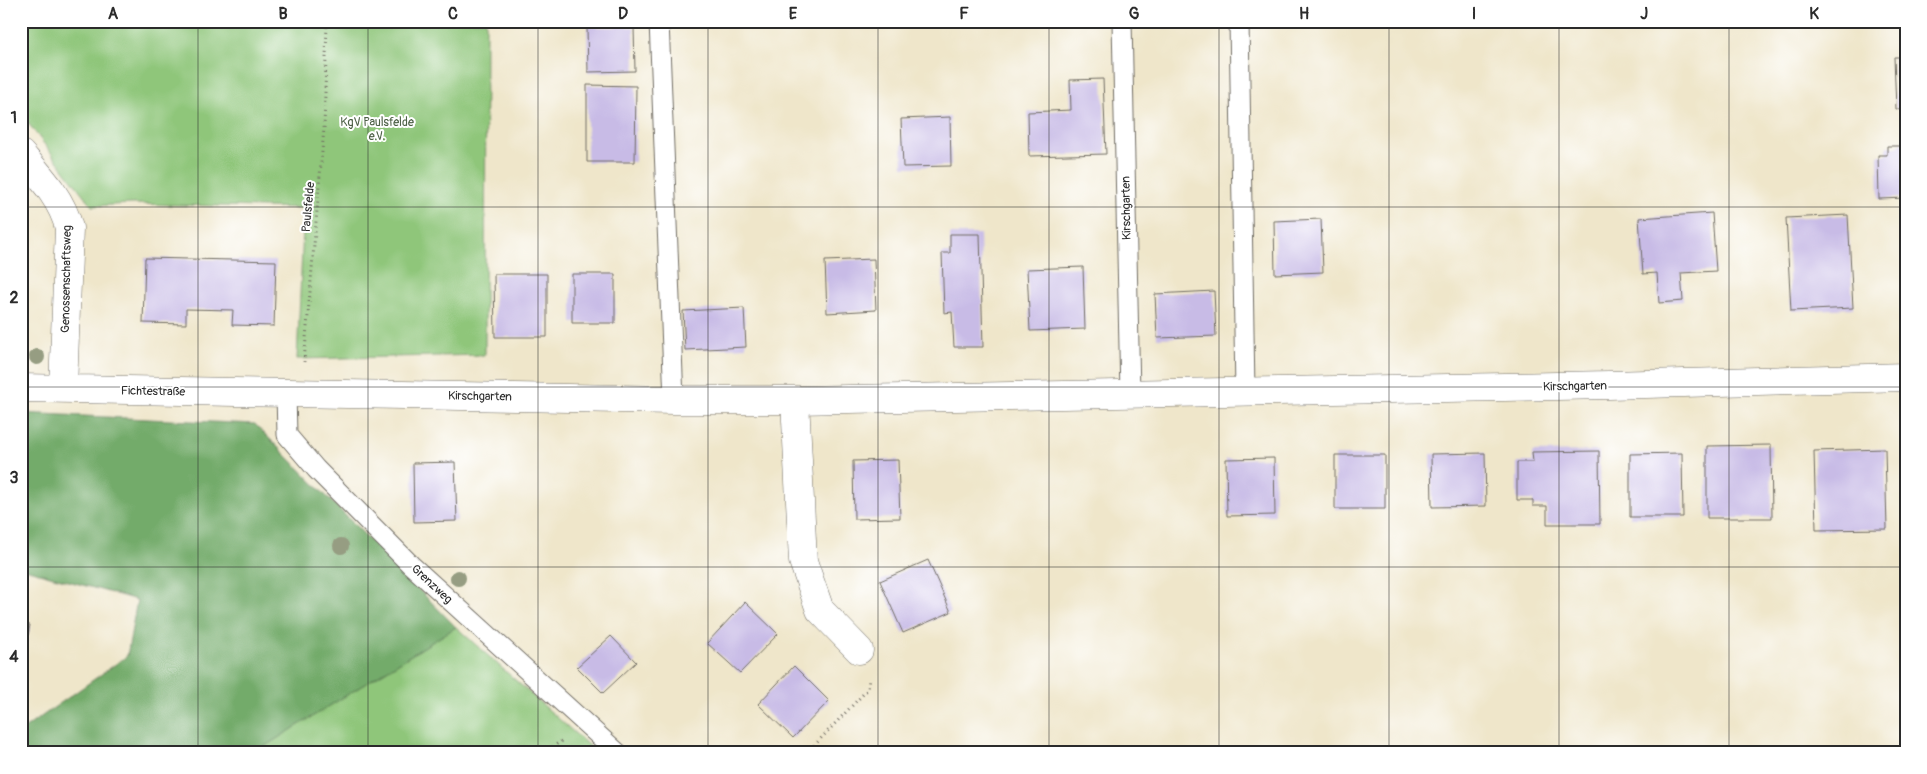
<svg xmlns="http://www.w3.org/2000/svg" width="1927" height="774" font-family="Pangolin,sans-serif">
<rect width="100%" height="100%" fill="#fff"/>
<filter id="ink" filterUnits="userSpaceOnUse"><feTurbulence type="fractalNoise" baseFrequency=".02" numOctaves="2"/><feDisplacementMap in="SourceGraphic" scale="10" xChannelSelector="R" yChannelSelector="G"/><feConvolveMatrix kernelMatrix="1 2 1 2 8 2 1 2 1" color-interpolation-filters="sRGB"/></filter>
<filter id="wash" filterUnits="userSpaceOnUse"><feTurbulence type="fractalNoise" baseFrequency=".0096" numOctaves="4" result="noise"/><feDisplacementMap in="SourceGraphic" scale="20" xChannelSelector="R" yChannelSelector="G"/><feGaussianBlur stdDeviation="1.12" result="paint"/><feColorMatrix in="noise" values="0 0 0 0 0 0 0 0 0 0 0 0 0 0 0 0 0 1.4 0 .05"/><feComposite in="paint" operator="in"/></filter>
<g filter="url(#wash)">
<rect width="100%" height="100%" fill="#efe6ca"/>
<path fill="#8fc67a" stroke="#5d7852" d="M21,21H486L485,355L297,359L304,208L132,204L92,206L21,114Z
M456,627L597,753H254Z"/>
<path fill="#73ab6a" stroke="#4f6b4a" d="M21,413L255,424L456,627L254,753H21V731L127,656L137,600L21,568Z"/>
<g id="blocks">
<path fill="#c8bbe6" d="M1163,21H1212V27L1164,28Z
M587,27H634L635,71L588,72Z
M1894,57H1906V108L1896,109Z
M1103,79L1106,154L1029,156L1028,112L1071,110L1070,80Z
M587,85L636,86L635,162H587Z
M950,117L951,166L903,167L901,119Z
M1899,143H1906V198L1879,199L1878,155H1887V146H1900Z
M1712,213L1716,271L1681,273L1683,301L1659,303L1657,273L1643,274L1639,218Z
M1848,215L1853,308L1791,311L1786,218Z
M1321,219L1323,272L1275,274L1274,221Z
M950,234H980L983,347H954L952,312L944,313L942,253H950Z
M145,258L276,261L274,326L232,325L233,310L186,309V324L143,323Z
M874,259L876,310L827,313L825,261Z
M1083,267L1085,329L1030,331L1027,269Z
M494,274H547V337H495Z
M572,274H615V323H572Z
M1214,291L1216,336L1157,338L1155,294Z
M744,308L746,347L685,350L683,311Z
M1771,445L1772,518H1707V446Z
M1885,449L1887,529L1816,530L1814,451Z
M1599,451L1600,524H1547V506H1533V500H1517V462H1533L1532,452Z
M1485,453L1486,506L1432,507L1431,454Z
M1682,453L1683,517H1630V454Z
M1335,455H1385V509H1335Z
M1274,458L1275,515L1227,516L1226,459Z
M898,460L900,518L854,519L853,461Z
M455,462L457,521L414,522L413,463Z
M928,560L951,612L903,633L880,581Z
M745,602L778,634L740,673L707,643Z
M21,624L30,625L22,668H21Z
M611,636L636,662L603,693L577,667Z
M794,666L829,701L793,738L758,704Z"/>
</g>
</g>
<g filter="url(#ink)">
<use href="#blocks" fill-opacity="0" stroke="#706c63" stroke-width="1"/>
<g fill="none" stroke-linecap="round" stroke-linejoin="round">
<g stroke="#706c63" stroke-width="21">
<path id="lane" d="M659,21L674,400
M1122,21L1130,394
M1239,21L1245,392
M286,393L287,435L316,469L411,565L618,753"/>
</g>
<g stroke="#706c63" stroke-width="29">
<path id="street" d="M21,154C41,177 62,199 69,228L63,389
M21,388L674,400H795L1609,385L1906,377
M795,400L803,561L820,610L859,650"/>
</g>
<path stroke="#706c63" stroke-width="3" stroke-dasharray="1 4" stroke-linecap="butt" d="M304,362L324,128L327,21
M544,753L564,739
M807,753L868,689L869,679"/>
<use href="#lane" stroke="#fff" stroke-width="19"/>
<use href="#street" stroke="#fff" stroke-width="28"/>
</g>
<g fill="#969d82">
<circle cx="37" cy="357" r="8"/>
<circle cx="341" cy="546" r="8"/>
<circle cx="458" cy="578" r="8"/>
</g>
</g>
<path fill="none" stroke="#2b2b2b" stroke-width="1" stroke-opacity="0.55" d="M198,21V753M368,21V753M538,21V753M708,21V753M878,21V753M1049,21V753M1219,21V753M1389,21V753M1559,21V753M1729,21V753M21,207H1906M21,387H1906M21,567H1906"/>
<g text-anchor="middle" stroke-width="4" stroke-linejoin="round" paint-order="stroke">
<g font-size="12" fill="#4e6147" stroke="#fff">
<text x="377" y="126">KgV Paulsfelde<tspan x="377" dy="14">e.V.</tspan></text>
</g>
<g font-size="12" fill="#2b2b2b" stroke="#fff">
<text transform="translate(308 207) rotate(-85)" y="4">Paulsfelde</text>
<text transform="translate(1126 208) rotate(-91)" y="4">Kirschgarten</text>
<text transform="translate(66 279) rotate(-89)" y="4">Genossenschaftsweg</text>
<text transform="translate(1575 386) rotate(-1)" y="4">Kirschgarten</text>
<text transform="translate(153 391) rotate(1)" y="4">Fichtestraße</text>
<text transform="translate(480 396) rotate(1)" y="4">Kirschgarten</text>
<text transform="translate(432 584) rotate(43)" y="4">Grenzweg</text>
</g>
</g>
<rect width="1927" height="774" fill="none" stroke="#fff" stroke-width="55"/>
<rect x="28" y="28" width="1872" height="718" fill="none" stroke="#2b2b2b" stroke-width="2"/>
<g font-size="16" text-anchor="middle" font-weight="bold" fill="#2b2b2b">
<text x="113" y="19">A</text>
<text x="283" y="19">B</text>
<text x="453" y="19">C</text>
<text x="623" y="19">D</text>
<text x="793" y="19">E</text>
<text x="964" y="19">F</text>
<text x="1134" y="19">G</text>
<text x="1304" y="19">H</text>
<text x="1474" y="19">I</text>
<text x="1644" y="19">J</text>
<text x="1814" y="19">K</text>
<text x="14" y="123">1</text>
<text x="14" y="303">2</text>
<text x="14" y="483">3</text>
<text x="14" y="662">4</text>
</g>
</svg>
